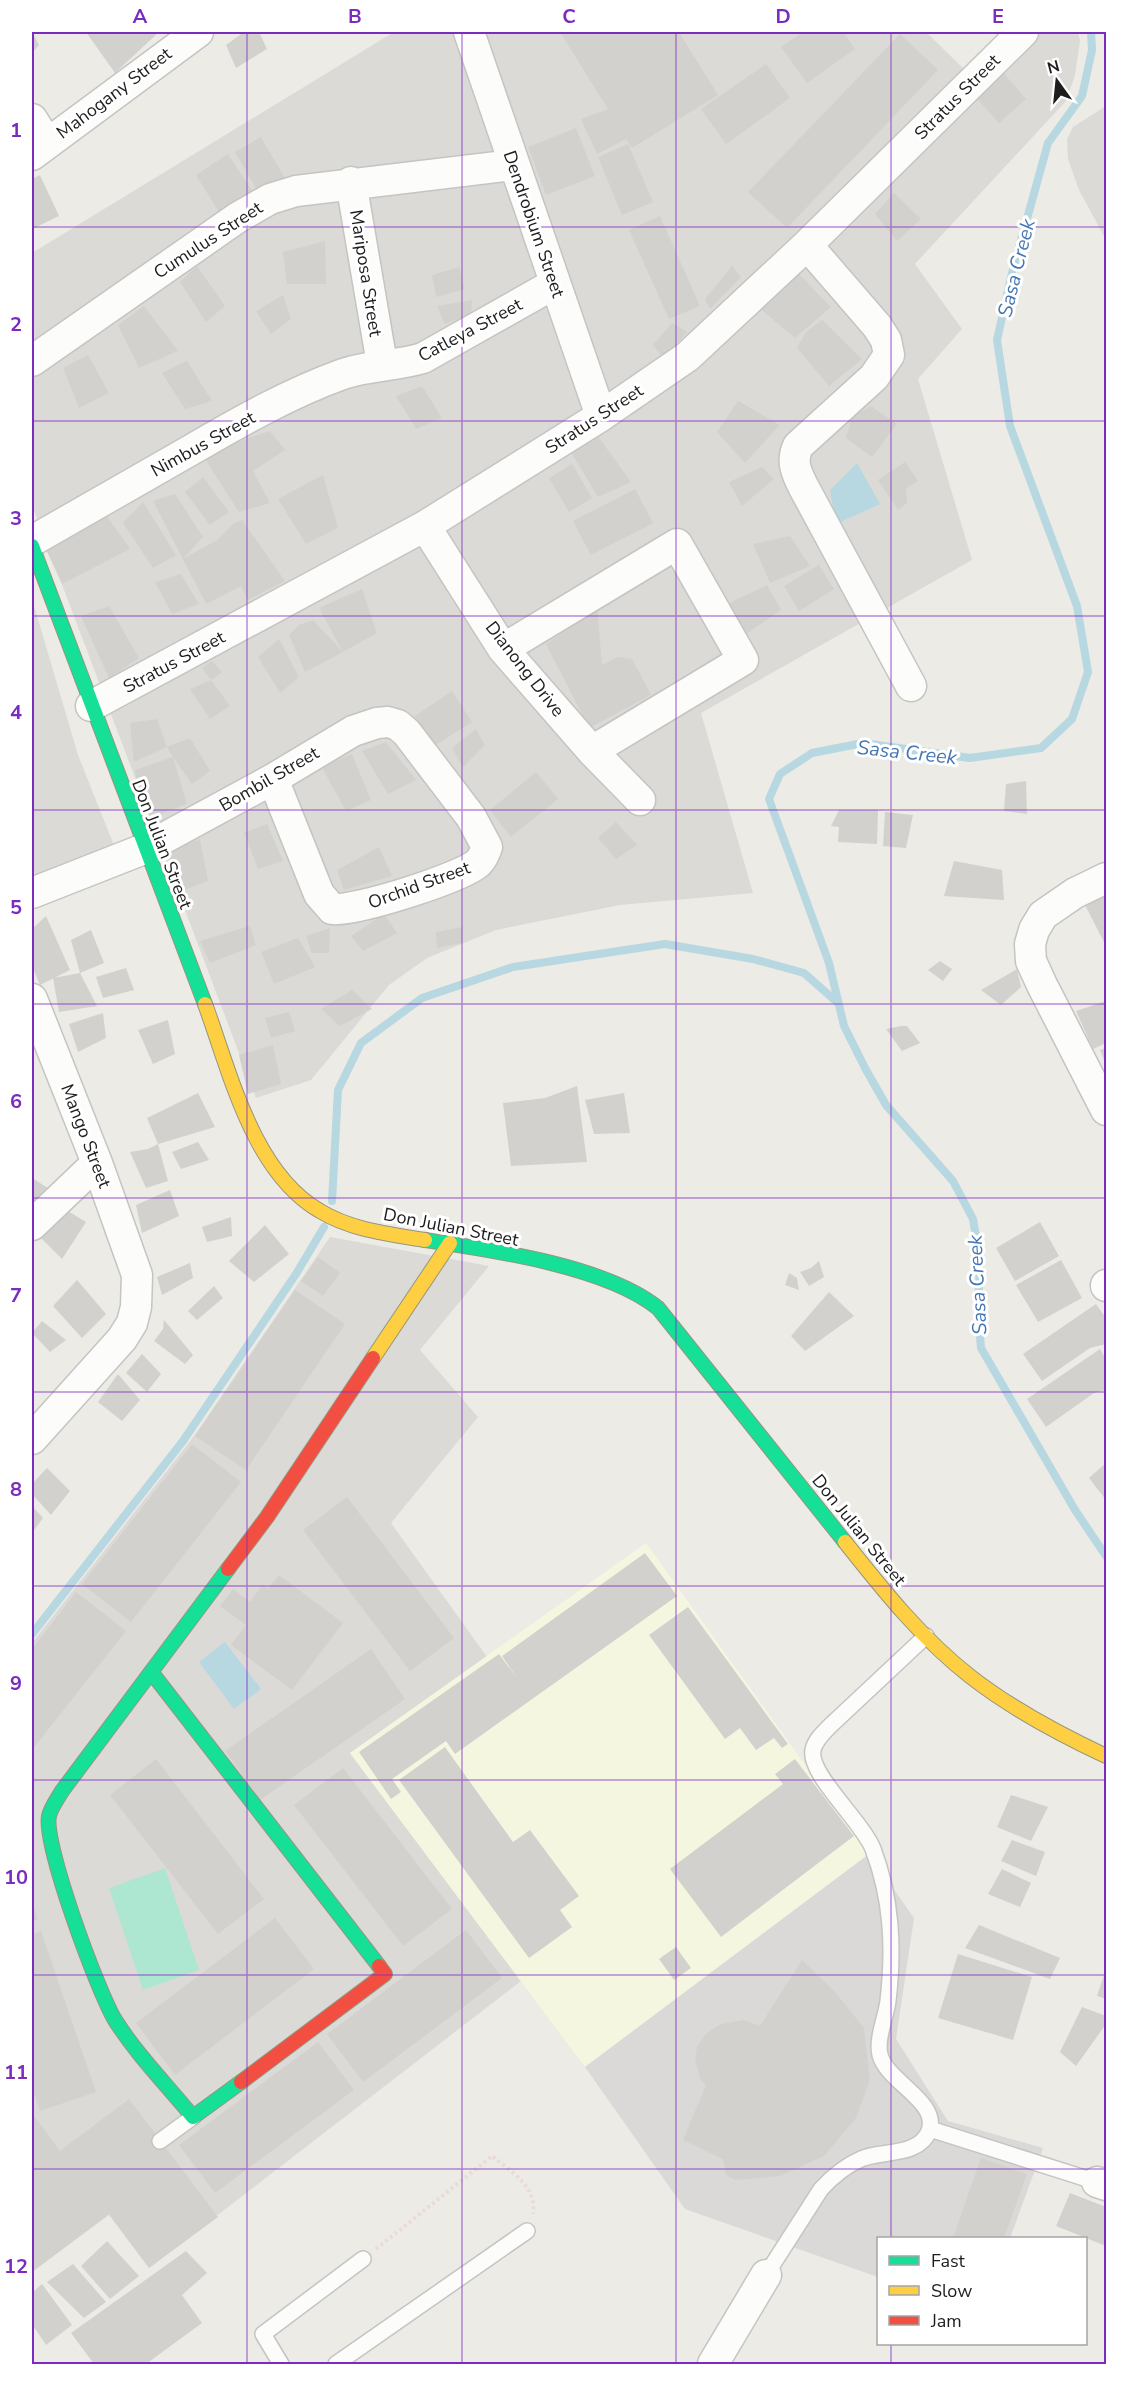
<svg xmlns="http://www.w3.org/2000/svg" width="1138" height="2396" font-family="'Nunito Sans',sans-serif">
<rect width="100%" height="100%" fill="#ecebe6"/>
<path fill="#dbdad7" d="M394,32H926L964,69L1002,32H1078L1080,41L1075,75L1066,101L915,264L962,329L918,379L972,560L701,713L753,893L620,905L496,930L427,958L389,985L311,1080L256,1098L32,505V253Z
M1106,106V240L1079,190L1068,159L1067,139L1073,127Z
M32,599L78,755L115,848L32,879Z
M330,1237L489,1266L420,1350L478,1417L391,1523L487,1657L350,1753L521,1981L149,2268L109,2215L32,2272V1643L194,1436Z"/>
<path fill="#f5f6e0" d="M646,1543L869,1854L585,2067L350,1753Z"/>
<path fill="#dad9d7" d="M869,1854L914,1918L896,2039L948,2121L1043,2148L1010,2238H878V2277L685,2209L585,2067Z"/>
<path fill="#aee7d1" d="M165,1868L199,1970L143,1990L109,1888Z"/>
<path fill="#b7d7e1" d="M857,463L880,504L836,524L830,490Z
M225,1642L261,1689L234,1709L199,1662Z"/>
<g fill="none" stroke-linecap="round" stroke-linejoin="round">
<path stroke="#b7d7e1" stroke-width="8" d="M1091,32L1092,50L1082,96L1048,143L1012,273L997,340L1010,426L1077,606L1088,672L1072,719L1041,748L970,758L863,743L812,753L780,774L769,799L829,963L844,1026L865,1068L886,1105L953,1181L973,1219L980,1260L978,1312L981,1348L1075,1510L1106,1556
M332,1201L338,1090L361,1043L422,998L513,967L665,944L753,959L804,973L838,1003
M32,1634L183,1441L296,1274L324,1227"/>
</g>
<path fill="#d3d1cd" d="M32,32L39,45L32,53Z
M86,32H159L115,73Z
M244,32H259L267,49L236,68L226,45Z
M560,32H679L718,95L632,148L626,139L597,154L581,119L608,109Z
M803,32H843L855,49L807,83L781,47Z
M900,34L938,70L787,228L748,192Z
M766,64L790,98L726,144L701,109Z
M1001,70L1026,99L999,123L973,94Z
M576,128L595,176L546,195L528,147Z
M261,137L287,182L261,197L235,152Z
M628,144L653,202L622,215L598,157Z
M228,154L256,197L222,217L196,175Z
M40,175L59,216L32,229V179Z
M894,193L921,219L897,241L875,214Z
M660,216L700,306L669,319L629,230Z
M325,241L326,284H287L283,252Z
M197,266L225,306L206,322L180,282Z
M732,266L741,277L710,309L705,299Z
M459,267L465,289L436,297L432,275Z
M797,272L831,307L795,338L758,307Z
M283,295L291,319L271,334L256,311Z
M472,300L471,314L445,324L437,306Z
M144,306L178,351L139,368L118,325Z
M822,320L862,359L829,386L797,348L806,332Z
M672,323L687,332L664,359L653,345Z
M88,355L109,393L79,408L63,368Z
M187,361L212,401L185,409L162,373Z
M422,386L442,418L416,429L396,396Z
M738,401L780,425L745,463L717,432Z
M871,406L897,424L872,457L846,438L852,417Z
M270,431L285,450L253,471L270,503L239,512L205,459L236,442Z
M597,435L631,482L598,497L568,447Z
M905,462L918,481L906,488L907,503L898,510L878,480Z
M572,464L592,498L569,512L549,478Z
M762,467L774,479L742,506L729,482Z
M323,475L338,528L306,544L278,499Z
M203,477L229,512L210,525L185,492Z
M635,489L653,523L591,555L573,521Z
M175,494L203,537L183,559L217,540L233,524L242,520L285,581L248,600L241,586L206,604L153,501Z
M143,502L176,555L153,568L123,523Z
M103,511L130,549L62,584L44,545Z
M790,536L810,566L770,583L753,544Z
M819,565L834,589L799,611L784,586Z
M181,574L199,604L172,614L155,582Z
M767,585L781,610L739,639L725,605Z
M362,589L377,633L343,652L319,608Z
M597,604L602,665L617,657L632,659L651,695L589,728L546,644L576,624Z
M109,606L139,658L109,678L81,616Z
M313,620L343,652L305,672L289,635L299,625Z
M279,639L299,677L280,693L258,657Z
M212,661L222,672L211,680L230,706L210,719L190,689L211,680L202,668Z
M452,691L472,722L429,749L409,720Z
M157,719L167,747L134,762L130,723Z
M476,729L485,745L463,767L452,748Z
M190,738L210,771L192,784L173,757L187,804L142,821L135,770L173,757L167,747Z
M386,742L416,780L388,794L362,751Z
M352,754L371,800L346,811L321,766Z
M536,772L558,799L511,837L490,810Z
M1026,781L1027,814L1004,811L1006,784Z
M839,810H878L877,844L838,842L839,827L831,826Z
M885,812L913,815L906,848L883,846Z
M616,822L637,845L616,859L598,838Z
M267,824L283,861L258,869L244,833Z
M200,839L208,881L179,892L167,852Z
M379,847L392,876L344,890L337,870Z
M954,861L1002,870L1004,900L944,896Z
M1106,893V946L1084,903Z
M384,914L397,933L363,951L351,936Z
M46,916L70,970L40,985L32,966V929Z
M250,926L256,945L210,963L200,941Z
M463,927L462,943L437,948L436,932Z
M330,928L329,953H312L306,936Z
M91,930L104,963L80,973L97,1006L59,1012L53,978L80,973L71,940Z
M298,938L315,967L274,984L261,952Z
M940,961L952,969L943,981L928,970Z
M126,968L134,990L103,998L96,977Z
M1017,969L1021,987L1001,1005L981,990Z
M352,990L372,1009L340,1026L321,1009Z
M1106,1001V1043L1093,1049L1076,1011Z
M289,1012L295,1031L271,1038L265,1018Z
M103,1013L106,1038L78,1052L69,1024Z
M168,1020L175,1054L153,1064L138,1030Z
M901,1026H907L920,1043L902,1051L886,1029Z
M273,1045L281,1084L248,1094L239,1055Z
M1106,1048V1065L1100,1050Z
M577,1086L587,1162L511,1166L503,1103L545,1098Z
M198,1093L215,1127L158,1144L147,1118Z
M624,1093L630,1133L594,1134L585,1100Z
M198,1142L209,1160L181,1169L172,1152Z
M158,1144L168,1181L146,1188L130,1152L148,1149Z
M32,1178L51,1190L32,1204Z
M170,1190L179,1216L142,1233L136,1205Z
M63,1208L86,1222L62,1259L41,1238Z
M231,1217L232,1236L207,1242L202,1227Z
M1040,1222L1059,1256L1015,1281L996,1248Z
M265,1225L289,1254L254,1282L229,1261Z
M318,1257L340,1273L323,1296L301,1281Z
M1061,1260L1082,1298L1038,1322L1016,1285Z
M819,1261L824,1277L809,1286L800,1272L811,1268Z
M190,1263L193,1278L162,1295L157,1277Z
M789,1273L797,1278L799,1290L785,1285Z
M77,1280L106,1314L82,1338L53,1306Z
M214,1286L223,1298L197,1320L188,1311Z
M295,1290L345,1324L246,1470L195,1436Z
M829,1292L854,1316L805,1351L791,1336Z
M1096,1304L1106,1318V1344L1090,1348L1042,1381L1023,1354Z
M164,1320L193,1355L185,1364L154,1341L163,1329Z
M42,1321L66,1340L50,1352L32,1333Z
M1100,1349L1106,1359V1390L1094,1393L1046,1427L1027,1399Z
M142,1354L161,1374L147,1392L126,1373Z
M118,1374L140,1400L122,1421L98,1402Z
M192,1444L241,1482L131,1622L82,1584Z
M1106,1463V1500L1089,1478Z
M47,1468L70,1491L51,1515L32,1494V1484Z
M347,1497L454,1638L410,1671L303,1530Z
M32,1506L43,1518L32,1533Z
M645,1553L677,1596L455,1754L446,1741L392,1779L401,1792L391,1799L359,1752L499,1654L518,1679L502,1656Z
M279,1575L343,1623L292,1690L231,1645L246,1625L220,1606L233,1589L250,1602L262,1585L268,1589Z
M76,1592L126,1631L32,1750V1649Z
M688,1607L788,1744L782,1748L774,1738L756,1750L740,1728L725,1739L649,1635Z
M371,1649L405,1699L260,1800L225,1751Z
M445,1747L513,1842L530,1830L579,1896L560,1910L572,1927L529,1958L399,1780Z
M156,1759L264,1899L218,1934L110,1795Z
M795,1759L854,1836L721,1937L670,1869L783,1784L775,1774Z
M343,1768L452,1909L403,1946L294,1805Z
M1011,1795L1048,1807L1031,1841L997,1827Z
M1012,1840L1045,1852L1036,1876L1001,1861Z
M1002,1869L1031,1883L1020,1907L988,1894Z
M32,1902L38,1919L32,1921Z
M275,1918L314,1969L175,2075L136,2023Z
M979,1925L1060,1958L1050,1979L965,1948Z
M466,1930L502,1978L363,2082L327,2034Z
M41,1931L96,2092L40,2111L32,2087V1934Z
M676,1947L691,1968L674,1980L659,1959Z
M958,1954L1032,1977L1013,2040L938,2018Z
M802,1960L834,1991L864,2028L870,2080L856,2118L824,2156L780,2176L736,2180L726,2175L723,2159L683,2140L706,2085L700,2079L695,2059L697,2047L706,2034L721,2024L743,2020L760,2026Z
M1106,1969V1999L1097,1996Z
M1082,2007L1106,2016V2024L1076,2066L1060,2052Z
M318,2042L354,2090L215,2193L179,2145Z
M129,2099L218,2217L149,2268L109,2214L32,2272V2113L60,2151Z
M981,2158L1027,2174L1004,2238H953Z
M1070,2193L1106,2207V2246L1056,2226Z
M107,2241L139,2276L110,2299L81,2266Z
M186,2251L207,2273L182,2295L202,2323L146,2364H94L71,2333Z
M73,2264L106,2302L84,2318L47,2282Z
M42,2284L72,2325L46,2345L32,2324V2293Z"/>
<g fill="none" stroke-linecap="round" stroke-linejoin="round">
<g stroke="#c4c4c2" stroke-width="18">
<path id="lane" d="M930,2129L1097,2182
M160,2141L193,2117
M766,2275L821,2189C833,2176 845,2166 861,2159C881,2150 919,2157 929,2131C940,2102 887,2082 880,2055C876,2039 886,2017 888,2001C894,1949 892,1899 873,1849C862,1821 808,1774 813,1750C815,1740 824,1732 831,1725L926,1636
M281,2364L263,2334L363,2259
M336,2364L527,2231"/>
</g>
<g stroke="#c4c4c2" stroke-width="33">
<path id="street" d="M469,32L601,416
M32,119L47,143
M32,155L198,32
M351,182L382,364
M807,245L877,326L886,340L889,355L874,377L798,446C791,461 796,472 803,486L911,686
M32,361L237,218L270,199L296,191L514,165
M425,526L503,649L592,751L640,800
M32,541C85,511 138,480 191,450C239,422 290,393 343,374C369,365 397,366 423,358L554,284
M503,649L677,544L743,660L592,751
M91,706L425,526L601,416L687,357L807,245L1023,32
M1106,878L1075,893L1043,915L1034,930L1030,944L1031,961L1042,985L1106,1110
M32,893L144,849L273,779L353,731L377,723L388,722L398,725L407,733L471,817L487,847C485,853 483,858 478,863C461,878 354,912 332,909L319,894L273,779
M32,999L97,1163L137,1275L136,1307L132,1323L122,1339L32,1439
M32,1225L97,1163
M1106,1285V1286
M1097,2182L1106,2185
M713,2364L766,2275"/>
</g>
<g stroke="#93977d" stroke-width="16">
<path id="fast" d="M32,546L205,1004
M425,1240C492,1250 606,1266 658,1308L845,1542
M228,1569L62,1791C58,1798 51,1807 49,1816C43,1844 98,1992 115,2020C137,2055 167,2085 193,2117L241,2082
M152,1673L379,1966"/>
</g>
<g stroke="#93977d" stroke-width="16">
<path id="slow" d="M205,1004C230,1072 253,1173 320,1211C351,1230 389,1234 425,1240
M373,1358L450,1243
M845,1542C883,1590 922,1639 971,1677C1012,1709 1059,1734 1106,1756"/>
</g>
<g stroke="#93977d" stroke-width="16">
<path id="jam" d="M228,1569L267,1517L373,1358
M241,2082L385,1974L379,1966"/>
</g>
<path stroke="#ebdbd8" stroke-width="4" stroke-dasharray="3 3" stroke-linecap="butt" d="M376,2249L492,2156C510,2171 538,2187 533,2214"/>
<use href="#lane" stroke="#fcfcfb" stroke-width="15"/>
<use href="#street" stroke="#fcfcfb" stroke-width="30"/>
<use href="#fast" stroke="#16e098" stroke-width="14"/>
<use href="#slow" stroke="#ffcf43" stroke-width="14"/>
<use href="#jam" stroke="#f24e42" stroke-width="14"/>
</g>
<path fill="none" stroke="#7b2cbf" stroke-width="1.5" stroke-opacity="0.55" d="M247,32V2364M462,32V2364M676,32V2364M891,32V2238M32,227H1106M32,421H1106M32,616H1106M32,810H1106M32,1004H1106M32,1198H1106M32,1392H1106M32,1586H1106M32,1780H1106M32,1975H1106M32,2169H1106M891,2344V2364"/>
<g text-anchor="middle" stroke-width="6" stroke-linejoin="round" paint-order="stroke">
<g font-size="18" fill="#1d1d1d" stroke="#fff">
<text transform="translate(114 93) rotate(-37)" y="6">Mahogany Street</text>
<text transform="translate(957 97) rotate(-45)" y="6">Stratus Street</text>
<text transform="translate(534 224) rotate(71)" y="6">Dendrobium Street</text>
<text transform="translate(208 240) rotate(-33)" y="6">Cumulus Street</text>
<text transform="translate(366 273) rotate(81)" y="6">Mariposa Street</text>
<text transform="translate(470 330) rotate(-28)" y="6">Catleya Street</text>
<text transform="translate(594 419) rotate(-33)" y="6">Stratus Street</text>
<text transform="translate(203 444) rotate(-29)" y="6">Nimbus Street</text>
<text transform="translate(174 662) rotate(-28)" y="6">Stratus Street</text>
<text transform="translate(525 669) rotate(52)" y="6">Dianong Drive</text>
<text transform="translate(269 779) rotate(-30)" y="6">Bombil Street</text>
<text transform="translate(162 844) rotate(69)" y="6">Don Julian Street</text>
<text transform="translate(419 885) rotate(-20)" y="6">Orchid Street</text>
<text transform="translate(86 1136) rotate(69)" y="6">Mango Street</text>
<text transform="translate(451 1227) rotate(11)" y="6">Don Julian Street</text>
<text transform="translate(859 1530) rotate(51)" y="6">Don Julian Street</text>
</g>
<g font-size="20" font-style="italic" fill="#4576b2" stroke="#fff">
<text transform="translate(1016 268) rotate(-76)" y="7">Sasa Creek</text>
<text transform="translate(907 752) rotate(6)" y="7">Sasa Creek</text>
<text transform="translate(977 1285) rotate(-93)" y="7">Sasa Creek</text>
</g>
</g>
<rect width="1138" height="2396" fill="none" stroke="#ffffff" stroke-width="66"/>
<rect x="877" y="2237" width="210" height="108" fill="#ffffff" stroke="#a5a5a5" stroke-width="1.5"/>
<rect x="889" y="2256" width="30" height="9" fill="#16e098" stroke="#a5a5a5" stroke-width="1.5"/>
<text x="931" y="2267" font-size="18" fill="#1d1d1d">Fast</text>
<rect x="889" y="2286" width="30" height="9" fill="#ffcf43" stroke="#a5a5a5" stroke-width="1.5"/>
<text x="931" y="2297" font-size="18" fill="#1d1d1d">Slow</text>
<rect x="889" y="2316" width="30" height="9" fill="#f24e42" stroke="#a5a5a5" stroke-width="1.5"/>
<text x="931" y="2327" font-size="18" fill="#1d1d1d">Jam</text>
<g transform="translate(1057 81) rotate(345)" stroke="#ffffff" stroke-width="4.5" paint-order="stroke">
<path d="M0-4.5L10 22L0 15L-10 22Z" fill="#1d1d1d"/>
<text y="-9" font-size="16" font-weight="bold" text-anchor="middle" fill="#1d1d1d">N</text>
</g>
<rect x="33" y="33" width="1072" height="2330" fill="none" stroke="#7b2cbf" stroke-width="2"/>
<g font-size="20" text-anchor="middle" font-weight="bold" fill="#7b2cbf">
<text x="140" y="23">A</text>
<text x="355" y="23">B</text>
<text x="569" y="23">C</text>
<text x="783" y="23">D</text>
<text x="998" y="23">E</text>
<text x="16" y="137">1</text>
<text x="16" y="331">2</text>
<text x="16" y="525">3</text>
<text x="16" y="719">4</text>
<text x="16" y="914">5</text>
<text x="16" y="1108">6</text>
<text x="16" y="1302">7</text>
<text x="16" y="1496">8</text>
<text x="16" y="1690">9</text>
<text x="16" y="1884">10</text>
<text x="16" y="2079">11</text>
<text x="16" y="2273">12</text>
</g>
</svg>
